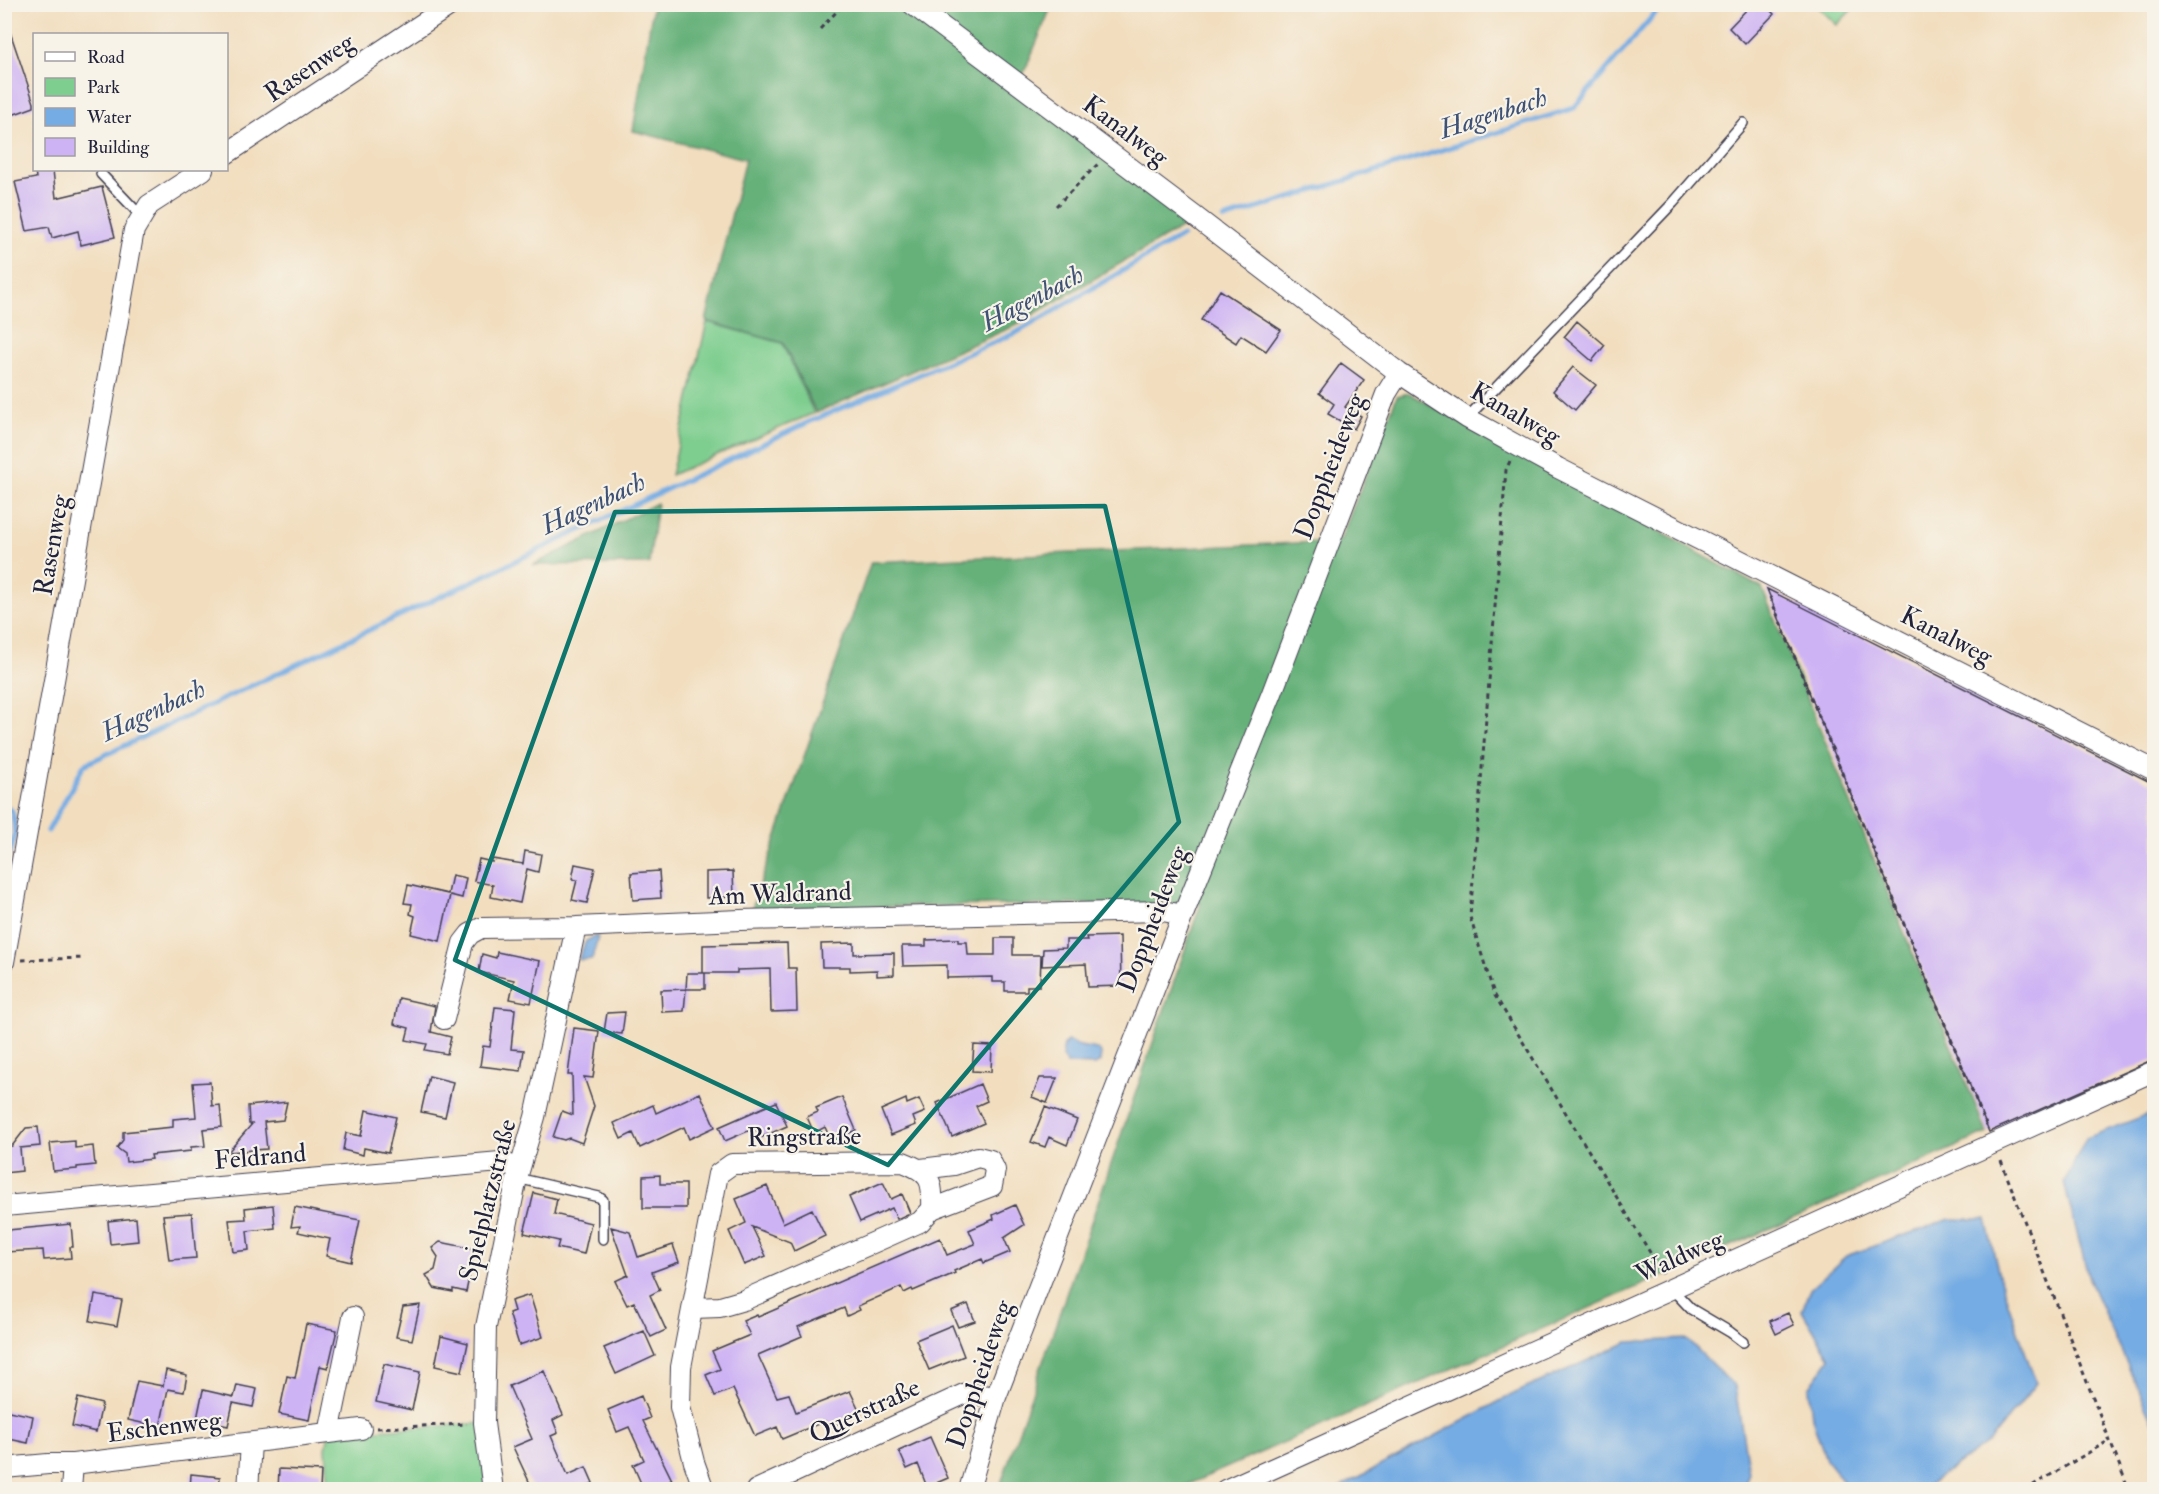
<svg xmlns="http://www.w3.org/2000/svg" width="2159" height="1494" font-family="'IM FELL Double Pica',serif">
<rect width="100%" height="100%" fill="#f7f3e8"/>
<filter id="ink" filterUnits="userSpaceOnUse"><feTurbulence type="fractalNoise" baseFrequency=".0167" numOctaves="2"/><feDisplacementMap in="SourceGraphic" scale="12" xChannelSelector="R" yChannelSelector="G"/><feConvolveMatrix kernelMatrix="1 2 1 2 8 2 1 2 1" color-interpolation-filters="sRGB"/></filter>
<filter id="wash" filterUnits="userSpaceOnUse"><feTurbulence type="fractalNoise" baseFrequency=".008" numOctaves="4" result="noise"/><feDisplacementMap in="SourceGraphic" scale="24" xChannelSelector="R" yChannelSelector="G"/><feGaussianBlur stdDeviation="1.35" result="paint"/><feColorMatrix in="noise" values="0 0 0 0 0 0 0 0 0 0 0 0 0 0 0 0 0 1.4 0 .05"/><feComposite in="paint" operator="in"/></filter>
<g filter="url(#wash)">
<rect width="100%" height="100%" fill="#f2debf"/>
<path fill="#7ece8f" stroke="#507865" stroke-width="1.5" d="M1816,5H1856L1837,25Z
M707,322L782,343L814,413L671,475Z
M484,1423L487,1489L329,1490L326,1448L329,1433Z"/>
<path fill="#66b17a" stroke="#446a5a" stroke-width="1.5" d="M653,5H1052L1016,92L1193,221L1012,327L816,413L783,343L706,321L745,159L633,131Z
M1409,393L1762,588L1987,1133L1178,1489H999L1201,903L752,908L871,562L1340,541L1397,396Z
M657,503L649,564L533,565Z"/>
<path fill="#74ace3" stroke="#4b678f" stroke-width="1.5" d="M596,936L598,937L592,959L580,960L579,958L586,941Z
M1067,1041C1073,1042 1075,1045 1080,1046C1086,1048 1092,1047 1099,1050L1101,1054L1100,1062L1095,1065L1067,1064L1062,1057L1064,1045Z
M2154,1112V1424L2089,1279L2064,1183L2086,1138Z
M1950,1219H1986L2000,1279L2036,1383L1989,1442L1923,1489H1849L1826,1460L1812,1418L1809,1388L1830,1358L1802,1311L1810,1289L1846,1256Z
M1687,1339L1735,1387L1749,1473L1743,1489H1337L1509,1396L1628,1342Z"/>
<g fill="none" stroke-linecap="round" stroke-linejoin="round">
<path stroke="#74ace3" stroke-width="5" d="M1224,219L1574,108L1663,4
M4,806L12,811C17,833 15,844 4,863
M48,831L84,765L809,422L1016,333L1182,236"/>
</g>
<g id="blocks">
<path fill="#ceb3f4" d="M1752,4H1764L1774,14L1745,44L1729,28Z
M7,23L34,103V107L12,115L4,95V24Z
M35,170H53L56,198L102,187L115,237L81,245L78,231L52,238L49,227L27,231L15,182L36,178Z
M1220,290L1281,330L1266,351L1241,335L1236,343L1201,320Z
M1577,321L1605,345L1592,361L1564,337Z
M1341,363L1364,380L1345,407L1361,416L1354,429L1328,414L1334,404L1319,393Z
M1573,367L1596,385L1575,410L1553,391Z
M1767,589L2154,784V1059L1989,1132Z
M525,851L541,854L538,872L527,869L520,903L491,897L493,885L474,881L479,859L492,862V859L523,864Z
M575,864L595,868L587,903L572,900L577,880L572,879Z
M659,871L661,898L633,900L631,873Z
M733,871L734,897L706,898V872Z
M452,875L466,878L462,898L450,895L440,941L411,934L415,916L410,914L412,904L404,903L408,885L448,894Z
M1120,936L1121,986L1088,987L1086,964L1042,966L1043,949L1066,948V940H1087L1086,937Z
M995,938H1013V955H1041L1040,986H1027V991H1005V982H992V977L947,978V965L903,966L902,946H926V940L958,939V942H967L968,955H995Z
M787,943L788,968H796L797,1011L771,1012L770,969L737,970V973H703V945Z
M854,943V954L894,953V975L877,976V970L850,971V967H822L821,944Z
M497,952L540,961L531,1003L510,999L514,980L479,972L482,954L496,958Z
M687,973H705V989H686Z
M686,989L684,1011L662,1012L661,990Z
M399,998L435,1006L431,1032L451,1037L447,1054L425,1050L427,1044L406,1040L409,1028L394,1024Z
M495,1007L515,1009L511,1049L524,1050L521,1071L480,1066L483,1046L490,1047Z
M625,1012L622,1034L604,1032L607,1013Z
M574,1028L599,1031L593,1078L584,1077L594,1106L582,1143L569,1138L564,1140L553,1137L562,1111L573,1115L572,1075H568Z
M974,1045L992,1046L991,1072L972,1071Z
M429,1076L453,1082L445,1117L421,1112Z
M1040,1078H1057L1047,1103L1032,1097Z
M210,1082L212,1106L220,1105L222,1127L203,1129L205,1146L191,1147V1151L151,1155L152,1159L126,1162L125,1154L117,1148L123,1140V1132L173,1127V1119L196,1117L193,1083Z
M980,1084L987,1101L976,1106L984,1123L952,1137L937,1103Z
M700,1093L715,1127L689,1139L684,1127L640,1148L633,1133L621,1139L614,1123L653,1105L656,1113Z
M842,1097L856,1130L831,1141L825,1127L814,1133L807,1117L818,1112L816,1108Z
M906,1099L907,1104L919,1099L925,1112L913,1117L916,1125L891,1135L881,1110Z
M287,1102L283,1120L264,1122L267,1149L228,1152L252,1124H249L248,1106Z
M776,1102L787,1126L760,1138L755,1128L725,1141L719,1127Z
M1045,1107L1077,1120L1067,1145L1049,1137L1045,1147L1031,1142Z
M366,1110L396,1117L388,1153L364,1148L363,1155L343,1150L346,1133L361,1136Z
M38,1127L40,1146L20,1148L22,1171L4,1173V1147L12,1146L26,1128Z
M75,1141V1148L93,1146L95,1165L77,1167V1169L53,1171L50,1143Z
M660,1175V1184H686V1208H643V1176Z
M883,1182L891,1199L902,1194L910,1213L897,1219L892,1208L860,1222L849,1197Z
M767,1186L783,1223L812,1209L825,1236L794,1251L790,1242L752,1227L766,1256L744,1265L729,1231L746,1223L736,1199Z
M534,1193L557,1199L554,1214L591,1223L584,1254L557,1248L559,1241L524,1233Z
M273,1205L275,1228L247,1231L249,1250L233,1252L229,1220L246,1219L245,1208Z
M1015,1205L1024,1225L1004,1238L1010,1252L984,1263L982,1259L954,1271L955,1273L913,1291L912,1289L904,1293L901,1287L858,1306L860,1310L847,1316L844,1308L798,1327L802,1336L758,1355L777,1397L789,1394L796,1412L850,1391L861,1414L828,1428L825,1421L782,1439L777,1427L755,1436L733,1389L715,1396L706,1375L720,1369L712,1351L750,1335L743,1321L757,1315L758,1317L940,1238L947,1255L975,1244L969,1230L994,1219L993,1215Z
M295,1207L360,1220L351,1262L326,1256L330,1239L298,1232L300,1226L291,1227Z
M192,1213L196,1258L169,1260L163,1215Z
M136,1218L138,1241L110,1244L108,1221Z
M71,1224L73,1247H70L71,1258L44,1260L43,1250L4,1252V1232L8,1230Z
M611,1227L630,1232L638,1257L673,1245L679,1262L652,1272L660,1290L650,1295L666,1330L651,1337L634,1302L627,1305L615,1281L628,1275Z
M440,1242L475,1249L466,1292L453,1289V1292L434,1288L426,1275L435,1270L438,1257L432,1248Z
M95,1295L122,1300L117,1326L90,1321Z
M530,1295L543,1337L519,1345L509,1313L514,1311L511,1301Z
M968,1304L975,1321L958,1327L951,1311Z
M420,1305L412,1340L396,1337L403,1307Z
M1788,1313L1794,1325L1776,1334L1770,1321Z
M306,1324L337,1330L328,1368L320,1366L309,1420L279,1414L287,1376L295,1378Z
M952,1325L964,1356L929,1370L916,1340Z
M644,1331L655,1356L616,1374L604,1348Z
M441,1336L468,1343L462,1372L435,1366Z
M384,1364L420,1372L412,1410L376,1402Z
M166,1370L187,1375L184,1392L168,1389L160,1427L128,1420L137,1381L163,1386Z
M544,1371L563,1415L553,1420L558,1433L551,1436L568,1475L586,1467L593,1483L579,1490H533L513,1447L532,1439L509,1386Z
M237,1385L257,1389L253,1407L233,1403L228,1426L197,1419L203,1390L234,1397Z
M641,1396L650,1418L643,1421L672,1480L652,1490H644L633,1465L644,1460L629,1427L617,1432L608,1410Z
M78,1398L102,1404L96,1432L72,1426Z
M4,1410L33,1416L28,1443L4,1438Z
M930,1437L948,1478L927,1487L918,1464L907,1469L899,1451Z
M279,1469L321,1471L320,1490H278Z
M191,1474L220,1477L219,1490H190Z"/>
</g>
</g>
<g filter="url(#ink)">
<use href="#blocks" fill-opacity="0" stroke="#413e4f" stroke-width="1.5"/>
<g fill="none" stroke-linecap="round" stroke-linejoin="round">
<g stroke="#413e4f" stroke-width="12">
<path id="lane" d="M101,174L142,217
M1467,418L1673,203L1743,123
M517,1178L599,1197L603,1200V1239
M1672,1289L1691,1309L1730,1332L1743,1342"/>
</g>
<g stroke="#413e4f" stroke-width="22">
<path id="street" d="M912,4L1193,215L1399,373L1467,418L1558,468L2154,770
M226,154L452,4
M4,962L134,230L149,205L203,170
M444,1019L463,943L470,934L481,928L576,927L740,920L1163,911L1183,915
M921,1169L954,1165L978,1157L990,1160L995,1170L992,1186L932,1209
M4,1206L500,1162L520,1168
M693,1308L720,1307L744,1300L920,1222L932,1209C933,1180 931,1173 903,1162L732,1164L718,1174L681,1367L680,1407L694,1462L704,1490
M329,1433L353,1317
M4,1468L48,1464H73L361,1429
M71,1490L73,1464
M248,1490L251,1443
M493,1490L484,1423L486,1327L517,1178L535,1117L576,927
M756,1490L966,1393L996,1397
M969,1490L996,1397L1183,915L1272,693L1386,394L1399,373
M1225,1490L2154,1071"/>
</g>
<path stroke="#413e4f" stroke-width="3" stroke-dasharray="4.5 4.5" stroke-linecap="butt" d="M820,29L844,4
M1056,206L1098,164
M1510,461L1506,470L1470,917L1494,994L1663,1274
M1770,597L1987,1127
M22,960L85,958
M2001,1161L2129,1490
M377,1428L467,1424
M2025,1490L2110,1440"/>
<use href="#lane" stroke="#fff" stroke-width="9"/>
<use href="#street" stroke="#fff" stroke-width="20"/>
</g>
</g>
<path fill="none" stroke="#0f766e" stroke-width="4.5" stroke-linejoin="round" d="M1105,506L1179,822L888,1165L455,960L615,512Z"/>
<g text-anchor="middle" stroke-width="4.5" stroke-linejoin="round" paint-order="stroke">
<g font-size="26" fill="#22223b" stroke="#f7f3e8">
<text transform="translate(309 67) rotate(-34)" y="9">Rasenweg</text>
<text transform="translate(1126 130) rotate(37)" y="9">Kanalweg</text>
<text transform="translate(1516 413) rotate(30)" y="9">Kanalweg</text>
<text transform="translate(1329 466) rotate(-69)" y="9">Doppheideweg</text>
<text transform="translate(51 545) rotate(-80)" y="9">Rasenweg</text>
<text transform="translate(1947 635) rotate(27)" y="9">Kanalweg</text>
<text transform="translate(780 893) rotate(-2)" y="9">Am Waldrand</text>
<text transform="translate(1152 919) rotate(-69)" y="9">Doppheideweg</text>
<text transform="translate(804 1136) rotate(-1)" y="9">Ringstraße</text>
<text transform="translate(260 1156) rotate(-5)" y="9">Feldrand</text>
<text transform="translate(487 1200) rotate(-76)" y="9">Spielplatzstraße</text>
<text transform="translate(1679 1256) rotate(-24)" y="9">Waldweg</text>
<text transform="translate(979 1374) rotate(-71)" y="9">Doppheideweg</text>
<text transform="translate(864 1410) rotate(-25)" y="9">Querstraße</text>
<text transform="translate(164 1426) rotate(-7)" y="9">Eschenweg</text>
</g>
<g font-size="27" font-style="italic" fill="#3f5276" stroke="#f7f3e8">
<text transform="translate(1493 113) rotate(-18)" y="9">Hagenbach</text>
<text transform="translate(1032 298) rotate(-28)" y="9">Hagenbach</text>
<text transform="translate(593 503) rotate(-25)" y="9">Hagenbach</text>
<text transform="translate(153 710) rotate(-25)" y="9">Hagenbach</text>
</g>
</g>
<rect width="2159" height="1494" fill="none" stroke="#f7f3e8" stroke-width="24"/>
<rect x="33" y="33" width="195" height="138" fill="#f7f3e8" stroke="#a29fa3" stroke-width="1.5"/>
<rect x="45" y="52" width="30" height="9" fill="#ffffff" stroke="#a29fa3" stroke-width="1.5"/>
<text x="87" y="63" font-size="18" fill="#22223b">Road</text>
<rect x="45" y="78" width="30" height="18" fill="#7ece8f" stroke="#a29fa3" stroke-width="1.5"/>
<text x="87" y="93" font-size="18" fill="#22223b">Park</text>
<rect x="45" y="108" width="30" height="18" fill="#74ace3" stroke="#a29fa3" stroke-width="1.5"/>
<text x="87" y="123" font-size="18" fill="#22223b">Water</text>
<rect x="45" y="138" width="30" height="18" fill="#ceb3f4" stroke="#a29fa3" stroke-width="1.5"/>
<text x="87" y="153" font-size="18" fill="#22223b">Building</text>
</svg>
